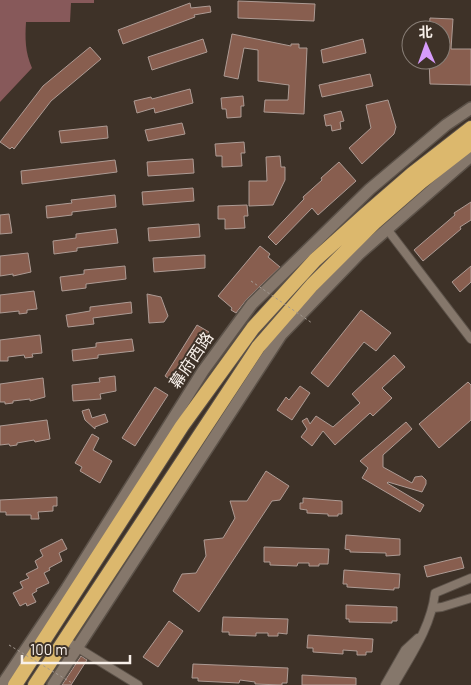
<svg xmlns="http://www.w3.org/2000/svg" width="471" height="685" font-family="Barlow,'Noto Sans SC',sans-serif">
<rect width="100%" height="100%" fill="#3e3228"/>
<path fill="#87595a" d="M0,0H94V3H71L70,22H26C25,38 25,52 32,68L0,102Z"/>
<path fill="#885e4f" stroke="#ad9b94" d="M238,1L315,4L314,21L238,18Z
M190,3L191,8L210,6L211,12L194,15L195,17L123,44L118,30Z
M430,18L453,19L451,49H471V85L430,84L429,60H441V30H429Z
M232,34L291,46V44H299V48H307L304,114L264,112L265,100H288L289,85L258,81V50L244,48L238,79L224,76Z
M203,39L207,52L152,70L148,57Z
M363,39L366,53L323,63L321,50Z
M90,47L101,59L51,101L14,149L12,147L10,149L0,142L43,86Z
M370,74L373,86L322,97L319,85Z
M190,89L193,103L155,113L154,108L137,113L134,101L151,97L152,99Z
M243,96L244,106H241V117L227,118L226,109H222L221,98Z
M388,100L396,127L394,134L362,164L349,148L371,128L366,105Z
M341,111L344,121L340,122L341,129L332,131L331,125L326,126L324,115Z
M182,123L185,134L148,141L145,130Z
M107,126L108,138L61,143L59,131Z
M244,142L245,153H241L242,166L222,167V156H216L215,144Z
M280,156L281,167H285V180L273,205L249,206V181H267L266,157Z
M193,159L194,173L148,176L147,162Z
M115,160L117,172L22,184L21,171Z
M339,162L356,181L318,215L312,208L276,245L268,237L304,199L303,197L322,180L321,178Z
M193,188L194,201L143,205L142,192Z
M115,195L116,207L72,212V215L47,218L46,206L72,203L71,200Z
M471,202V220L460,227L461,229L423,261L414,250L455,215L454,213Z
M247,205L248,216H244L245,228L225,229V219H218V206Z
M9,214L12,233L0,234V215Z
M199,224L200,237L149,241L148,228Z
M116,229L118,243L77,248V251L54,254L53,241L76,238V234Z
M260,246L270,254L268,257L280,267L247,299L236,313L231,310L232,308L218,296Z
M28,253L31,272L13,276V274L0,276V256Z
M205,255V268L154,272L153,258Z
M125,266L126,279L86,284V288L62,291L60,277L84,274V270Z
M471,266V282L460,292L452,282Z
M34,291L37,309L27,310V313L19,314V311L0,313V295Z
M147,294L161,297L168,316L164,322L149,323Z
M131,302L132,313L93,318L94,324L68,327L66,315L90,311V307Z
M361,310L391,333L376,351L364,342L328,387L311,373Z
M197,325L209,332L176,384L165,376Z
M40,335L42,353L32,354L33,357L25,358L24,355L8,357V361H0V340Z
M132,339L134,351L98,355V358L73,361L72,350L96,347V343Z
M394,355L405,367L382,388L392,398L373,416L370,413L335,445L323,431L312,446L301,437L307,429L302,421L307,418L310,424L316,416L333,427L360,403L352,394Z
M115,376L116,391L100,394L101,399L73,401L72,385L100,382L99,378Z
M43,378L45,397L30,401V399L13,401V403L5,404V402H0V384Z
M468,382L471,385V420L439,448L419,424Z
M300,386L310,393L292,420L277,410L286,397L289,400Z
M155,387L168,395L135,446L122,438Z
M89,409L92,418L105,414L108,422L95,427V429L85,420L82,411Z
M47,420L50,439L35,442L34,440L17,443V445L10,446L9,444L0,445V426Z
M406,422L412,429L383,455V467L412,483L415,477L422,476L426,480V484L422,492L388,482L387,483L424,505L420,512L362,478L368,468L360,461Z
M92,434L99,438L93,450L112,461L100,483L80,471L82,467L75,463Z
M266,471L289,486L280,500L272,501L199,612L173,591L182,574L196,573L206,556L204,540L223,538L235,518L230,501H247Z
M57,497V506H53V511L38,512L39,519H31V515H6V512H0V500Z
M303,498L342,501V514H338V516H328V514L307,513V510L300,509V503H303Z
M346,535L400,539V555L386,556V553L350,552V550L345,549Z
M62,539L67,549L59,553L62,561L49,568L50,570L44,573L49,583L36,589L37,591L32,594L36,602L27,606L26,603L20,606L13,593L23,588L20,582L29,578L26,574L38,568L35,561L43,556L40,550Z
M264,547L329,549L328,564H319V566H309V563H298L297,566L270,565V562H264Z
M461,557L464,568L427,577L424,566Z
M344,570L400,574L399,588H394V590L347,587V584H343Z
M346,605L397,607V621H392V623L349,622V619H346Z
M223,617L288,619L287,634L278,633V636H268V633H256V636L229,635V632H222Z
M169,621L183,631L158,667L143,657Z
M308,635L373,639L372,652H366V655H357V651L343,650V654L313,652V648H307Z
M81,656L87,660L71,685H62Z
M193,664L288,668L287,683H282V685L255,684V682L240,680L239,683L198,681V678H192Z
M302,675L356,678V685H302Z"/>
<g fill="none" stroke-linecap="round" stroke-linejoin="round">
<g stroke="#5c5249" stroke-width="10">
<path id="street" d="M387,229L471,339
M433,608L442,607L471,598
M65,640L138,685
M385,685L405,650L418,638
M394,685C411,655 431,627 435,593L471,578"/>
</g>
<g stroke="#5c5249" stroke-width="14">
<path id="secondary" d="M2,685L67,588L203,371L252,304L370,189L446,125L471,108
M53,685L281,335L360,253L471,156"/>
</g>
<g stroke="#5c5249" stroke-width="16">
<path id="highway" d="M15,685L182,426L253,328L315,260L366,214L412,174L471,128
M35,685L258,347L312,285L374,223L421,182L471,143"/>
</g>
<use href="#street" stroke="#85776b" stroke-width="8"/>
<use href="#secondary" stroke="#85776b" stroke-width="11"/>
<use href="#highway" stroke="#dcb86d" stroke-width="14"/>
<path stroke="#a39991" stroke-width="1" stroke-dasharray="2.5 2.5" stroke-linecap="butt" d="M251,281L312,323
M9,645L72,683"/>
</g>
<g text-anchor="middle" stroke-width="4" stroke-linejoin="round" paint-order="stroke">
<g font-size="16" fill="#f8f0ea" stroke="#3e3228">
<text transform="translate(191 360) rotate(-56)" y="6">幕府西路</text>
</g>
</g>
<g transform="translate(426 45) rotate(358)"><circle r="24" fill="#3e3228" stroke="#887e76"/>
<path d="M0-4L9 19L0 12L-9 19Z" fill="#d69bfa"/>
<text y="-8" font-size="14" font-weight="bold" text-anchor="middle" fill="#f8f0ea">北</text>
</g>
<path d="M22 655v8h108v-8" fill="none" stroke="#f8f0ea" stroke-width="2.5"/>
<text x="30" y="655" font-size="15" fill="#f8f0ea" stroke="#3e3228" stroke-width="4" paint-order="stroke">100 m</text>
</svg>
